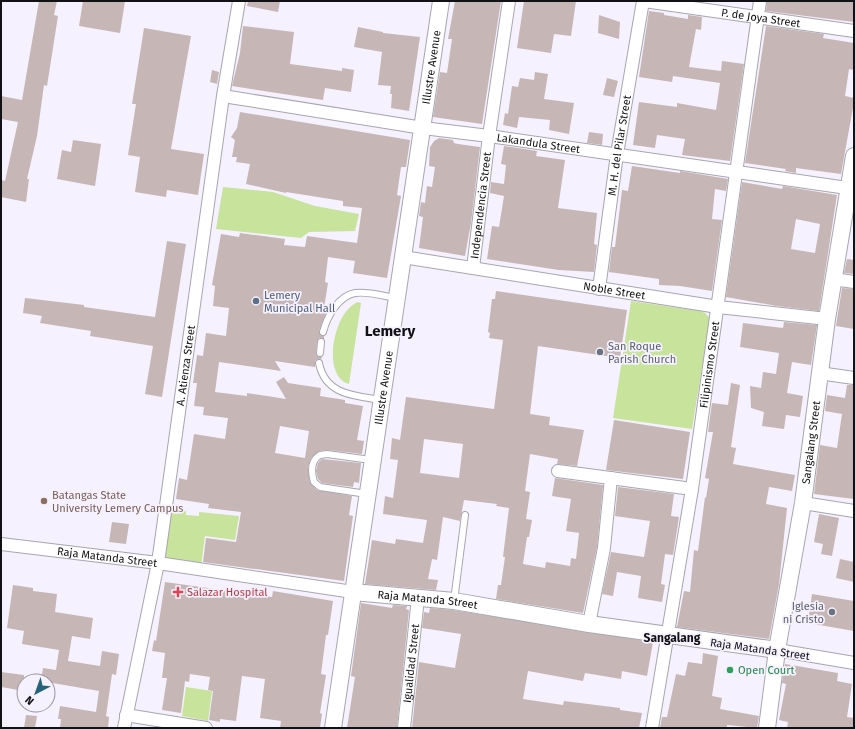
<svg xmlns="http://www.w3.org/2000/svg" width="855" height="729" font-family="'Fira Sans',sans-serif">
<rect width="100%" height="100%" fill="#f5f1fe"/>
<path fill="#c8e39b" d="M223,187L273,192L315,206L359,214L355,231L309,232L301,238L216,229Z
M631,301L700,311L705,313L710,318L692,429L613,418Z
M358,302L361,303L349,384C321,377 333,311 358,302Z
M172,509L186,511V515L199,516V512L239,516L235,540L205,536L201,566L166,559L164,557Z
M186,687L212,691L208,721L182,716Z"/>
<path fill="#c6b7b6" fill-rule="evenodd" d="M39,1H57L54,15L58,16L47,86L44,85L37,136L27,179H29L26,202L1,197V180L5,181L18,122L1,119V96L22,100Z
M83,1H125L120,33L79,26Z
M248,1H280L278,12L247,6Z
M455,1H501L482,124L433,117L440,72L447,73L452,39H448Z
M524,1H576L571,36L554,34L551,53L517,48Z
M767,1H854V22L766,11Z
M649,11L664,13V15L688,19V15L702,17L701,30L696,29L689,67L721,71L722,61L744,64L730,161L682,155L685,139L657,135L655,148L633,145L639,102L677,107V103L716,110L720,83L673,76L672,82L639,77Z
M599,15L620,22L619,39L598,33Z
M243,26L294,32L290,64L342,71V68L354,70L351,92L325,88L323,100L232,86L240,53Z
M766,26L824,34L823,38L854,43V70L849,69L845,96L854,98V102L841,174L796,168V173L785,171L786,169L745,163Z
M358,27L383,32V33L420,37L409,111L391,108L392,94H390L391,86L378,85L382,52L354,47Z
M144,28L191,36L171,149L204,154L198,195L167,190L166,197L135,192L140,157L128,155L136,104H132Z
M212,70L219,72L217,84L210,82Z
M535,72L548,74L544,99L574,103L569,134L549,130L550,120L519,117L517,128L503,125L505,113L508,114L512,86L518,87L520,78L534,80Z
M607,78L618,81L614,97L603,95Z
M240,112L410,140L406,167H401L397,195L401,196L387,278L353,273L355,261L328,257L325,282L328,283L324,308H328L319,331L320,335L324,336V339L319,338L317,342L316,355L322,357L321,359L315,360V367L275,361L281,371L219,362L215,392L247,396V393L286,399L276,382L284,377L288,383L321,388L320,396L345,400V403L363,406L357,440L364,441L362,454L328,450L319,451L311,458L308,467L310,483L317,490L352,496L349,515L353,516L344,581L203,562L206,538L236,542L241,512L208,508L209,504L176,499L179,478L187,480L194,434L225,439L228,418L203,415L204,407L194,406L197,383H193L197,355L203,356L206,333L226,336L229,308L213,306L215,286L212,285L221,234L239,237L240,233L285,239L284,245L305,247L307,236L357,243L362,208L343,206V201L286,192V193L246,184L250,164L236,162L237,157H232L235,140L231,137L237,128ZM280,426L309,431L305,458L275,453Z
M589,132L603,134L602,145L587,143Z
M439,138L453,140L454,143L458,144L480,147L471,223L465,256L419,248L423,217L419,216L421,202L425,203L427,186L432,187L435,167L429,166L430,147L434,141Z
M73,140L101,144L95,186L57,179L62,150L71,152Z
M504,146L537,151L536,156L565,160L558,208L597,213L594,244L597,245L594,272L559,270L487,259L492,226L499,227L504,196L490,193L491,182L504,184L506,165L501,164Z
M632,166L680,173V171L728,179L726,191L715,189L712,219L722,220L712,291L680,286L659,285V279L609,272L612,247H615L622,190L628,191Z
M742,182L782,189L783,186L837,195L819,311L777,306L726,297ZM796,219L820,224L815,253L791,249Z
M167,241L186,244L162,397L145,394L153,346L90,336L91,331L40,323L42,316L23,313L25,298L84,305V307L155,317Z
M847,259L854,260V274L844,273Z
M842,288L854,289V329L836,326Z
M496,291L627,310L620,358L538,346L530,414L550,417L549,425L584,430L577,466L557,464L558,459L530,454L525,491L530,492L526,519L532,520L529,537H527L523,564L545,568L546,562L570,566L571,558L576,559L579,533L566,531L571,499L552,496L555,478L603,485L597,547L583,613L496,599L498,585H501L505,557H503L509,508L496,506L497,504L464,500L460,521L443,517L437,560L432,559L428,579L438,580L436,590L365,584L372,540L395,544L396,539L423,543L427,520L383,514L385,496L393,498L398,460L390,459L392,438L400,440L406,397L494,409L503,340L489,338L490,333L488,332L492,299H495ZM424,439L463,444L459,478L420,473Z
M784,322L817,325L811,365L792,362L787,393L803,396L800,417L786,415L784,429L762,426L764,412L751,408L750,386L761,388L763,372L776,374L779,353L740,347L743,323L783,328Z
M731,383L740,385L731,447L736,448L733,464L795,475L792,491L769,487L766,504L787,508L779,584L769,639L677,627L684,591L690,592L694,550L698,551L705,497L706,498L709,479L705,478L713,432H708L712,403L728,405Z
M847,385H854V499L814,494L820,445L837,448L842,414L825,411L827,395L845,398Z
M614,420L690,432L683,479L606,470Z
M322,459L361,463L359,483L354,482L353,487L322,483L318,479L316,471L318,463Z
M618,487L674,494L671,516L679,517L673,555L665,554L661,584L665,585L662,602L638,598L641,576L617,572L613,596L602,594L611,552L644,557L650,521L615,516Z
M819,514L839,518L832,556L821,554L823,544L814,542Z
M112,522L129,524L126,544L109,542Z
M840,559L854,562V582L836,578Z
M165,582L272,597L273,591L333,601L328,635H326L321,674L326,675L320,713L322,714L320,728H280L281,721L260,718L265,679L242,676L236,721L220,719V722L209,720L213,691L208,690L210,677L190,674L189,682L185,681L181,713L162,710L167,678H162L165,653L152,651L154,640L156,641Z
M13,585L33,588V591L57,594L55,612L93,618L90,639L72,636L68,661L100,666L102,651L119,654L116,675L112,674L106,716L109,717L108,728H60L61,719H58L60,706L96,712L99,691L41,681L43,668L56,670L59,650L22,644L24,631L7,628Z
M812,594L854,601V631L808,623Z
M361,603L392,608L393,605L407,606L406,609L409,610L397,728H347L355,677L351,676Z
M430,608L453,610L653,642L647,676L622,671L621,679L585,673L583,681L528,671L523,699L563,705L564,701L620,708V710L642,713L639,728H412L419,662L455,668L461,634L422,628L424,612L429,613Z
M703,653L718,656L712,696L722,698L720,709L759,716L757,728L727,725V728H660L662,717H667L676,674L685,676L688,662L702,664Z
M785,664L838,673L837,681L852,684L847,717L854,718V728H787L788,722L779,720L786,684L782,683Z
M1,672L24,675V691L1,687Z
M26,715L37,716L35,728H24Z"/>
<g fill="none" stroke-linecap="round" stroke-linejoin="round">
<g stroke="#a8a5b1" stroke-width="8">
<path id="lane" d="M323,332C327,317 338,296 355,293C368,291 383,296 396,298
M320,353L321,342
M319,363C325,395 355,396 382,400
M367,494L320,487L314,482C311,472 310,461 320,455L327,454L371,460
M454,601L465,515"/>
</g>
<g stroke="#a8a5b1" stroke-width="14">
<g id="street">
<path id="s1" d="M644,1L854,31"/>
<path id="s2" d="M223,96L423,128L489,136L854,189"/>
<path id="s3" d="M403,257L718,307L827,319"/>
<path id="s4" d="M473,268L489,136L509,1"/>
<path d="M833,279L854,282"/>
<path id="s5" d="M599,289L617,154L643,1"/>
<path d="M819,373L854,378"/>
<path d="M558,471L692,489"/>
<path d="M803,503L854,511"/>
<path id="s6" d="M1,544L158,563L353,592"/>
<path d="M589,624L604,548L611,478"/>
<path d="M777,650L854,663"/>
<path d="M126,715L206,728"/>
<path id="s7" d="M124,728L158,563L223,96L239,1"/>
<path id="s8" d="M404,728L418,598"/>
<path id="s9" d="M652,728L692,489L760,1"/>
</g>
</g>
<g stroke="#a8a5b1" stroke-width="18">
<g id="secondary">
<path id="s10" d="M353,592L454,601L589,624L777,650"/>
<path id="s11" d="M333,728L441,1"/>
<path id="s12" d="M767,728L777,650L803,503L827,319L854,156"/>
</g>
</g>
<use href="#lane" stroke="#fff" stroke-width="6"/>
<use href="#street" stroke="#fff" stroke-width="12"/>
<use href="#secondary" stroke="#fff" stroke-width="16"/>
</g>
<circle fill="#5c6f8a" stroke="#f5f1fe" stroke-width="1.5" cx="256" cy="301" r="4"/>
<g fill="#6b7280" stroke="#f5f1fe" stroke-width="1.5">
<circle cx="600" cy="352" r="4"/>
<circle cx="832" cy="612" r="4"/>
</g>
<circle fill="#8d6e63" stroke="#f5f1fe" stroke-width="1.5" cx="44" cy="501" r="4"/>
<path fill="#e0444e" stroke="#f5f1fe" stroke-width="1.5" d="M176 586h4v4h4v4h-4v4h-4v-4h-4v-4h4z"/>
<circle fill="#2e9e5b" stroke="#f5f1fe" stroke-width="1.5" cx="730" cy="670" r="4"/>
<g text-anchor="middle" stroke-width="3.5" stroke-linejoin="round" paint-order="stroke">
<g font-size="11" fill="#121115" stroke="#f5f1fe">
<text dy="4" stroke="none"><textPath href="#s1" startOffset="118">P. de Joya Street</textPath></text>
<text dy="4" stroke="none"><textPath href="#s11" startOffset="668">Illustre Avenue</textPath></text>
<text dy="4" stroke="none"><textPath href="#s2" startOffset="319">Lakandula Street</textPath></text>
<text dy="4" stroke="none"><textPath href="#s5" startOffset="145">M. H. del Pilar Street</textPath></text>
<text dy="4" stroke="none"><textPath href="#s4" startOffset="63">Independencia Street</textPath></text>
<text dy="4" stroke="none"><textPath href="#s3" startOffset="214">Noble Street</textPath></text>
<text dy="4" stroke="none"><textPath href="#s7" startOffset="368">A. Atienza Street</textPath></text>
<text dy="4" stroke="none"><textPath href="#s9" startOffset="368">Filipinismo Street</textPath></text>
<text dy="4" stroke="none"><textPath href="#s11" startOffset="344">Illustre Avenue</textPath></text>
<text dy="4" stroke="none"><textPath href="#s12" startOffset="289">Sangalang Street</textPath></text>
<text dy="4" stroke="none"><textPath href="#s6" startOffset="107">Raja Matanda Street</textPath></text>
<text dy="4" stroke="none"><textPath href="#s10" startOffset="75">Raja Matanda Street</textPath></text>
<text transform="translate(760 649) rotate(8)" y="4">Raja Matanda Street</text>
<text dy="4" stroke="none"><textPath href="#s8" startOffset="65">Igualidad Street</textPath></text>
</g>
<g font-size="11" fill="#4e5e75" stroke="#f5f1fe" text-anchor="start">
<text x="264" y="299">Lemery<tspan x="264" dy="13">Municipal Hall</tspan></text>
</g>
<g font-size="11" fill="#5b616d" stroke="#f5f1fe" text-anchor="start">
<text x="608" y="350">San Roque<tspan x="608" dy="13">Parish Church</tspan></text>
<text x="824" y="610" text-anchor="end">Iglesia<tspan x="824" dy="13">ni Cristo</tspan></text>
</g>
<g font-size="11" fill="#785e54" stroke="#f5f1fe" text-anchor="start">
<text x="52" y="499">Batangas State<tspan x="52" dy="13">University Lemery Campus</tspan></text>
</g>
<g font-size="11" fill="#be3a42" stroke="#f5f1fe" text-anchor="start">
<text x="187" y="596">Salazar Hospital</text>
</g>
<g font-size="11" fill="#27864d" stroke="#f5f1fe" text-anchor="start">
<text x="738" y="674">Open Court</text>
</g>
<g font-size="12" font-weight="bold" fill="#121115" stroke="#f5f1fe">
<text x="672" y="642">Sangalang</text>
</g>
<g font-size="15" font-weight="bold" fill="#121115" stroke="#f5f1fe">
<text x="390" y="336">Lemery</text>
</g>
</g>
<rect width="855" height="729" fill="none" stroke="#121115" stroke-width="4"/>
<g transform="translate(36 693) rotate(221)"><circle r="19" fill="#f5f1fe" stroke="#9a97a1"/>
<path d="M0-3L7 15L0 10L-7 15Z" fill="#26637a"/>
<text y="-6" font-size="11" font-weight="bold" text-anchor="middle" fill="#121115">N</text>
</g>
</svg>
